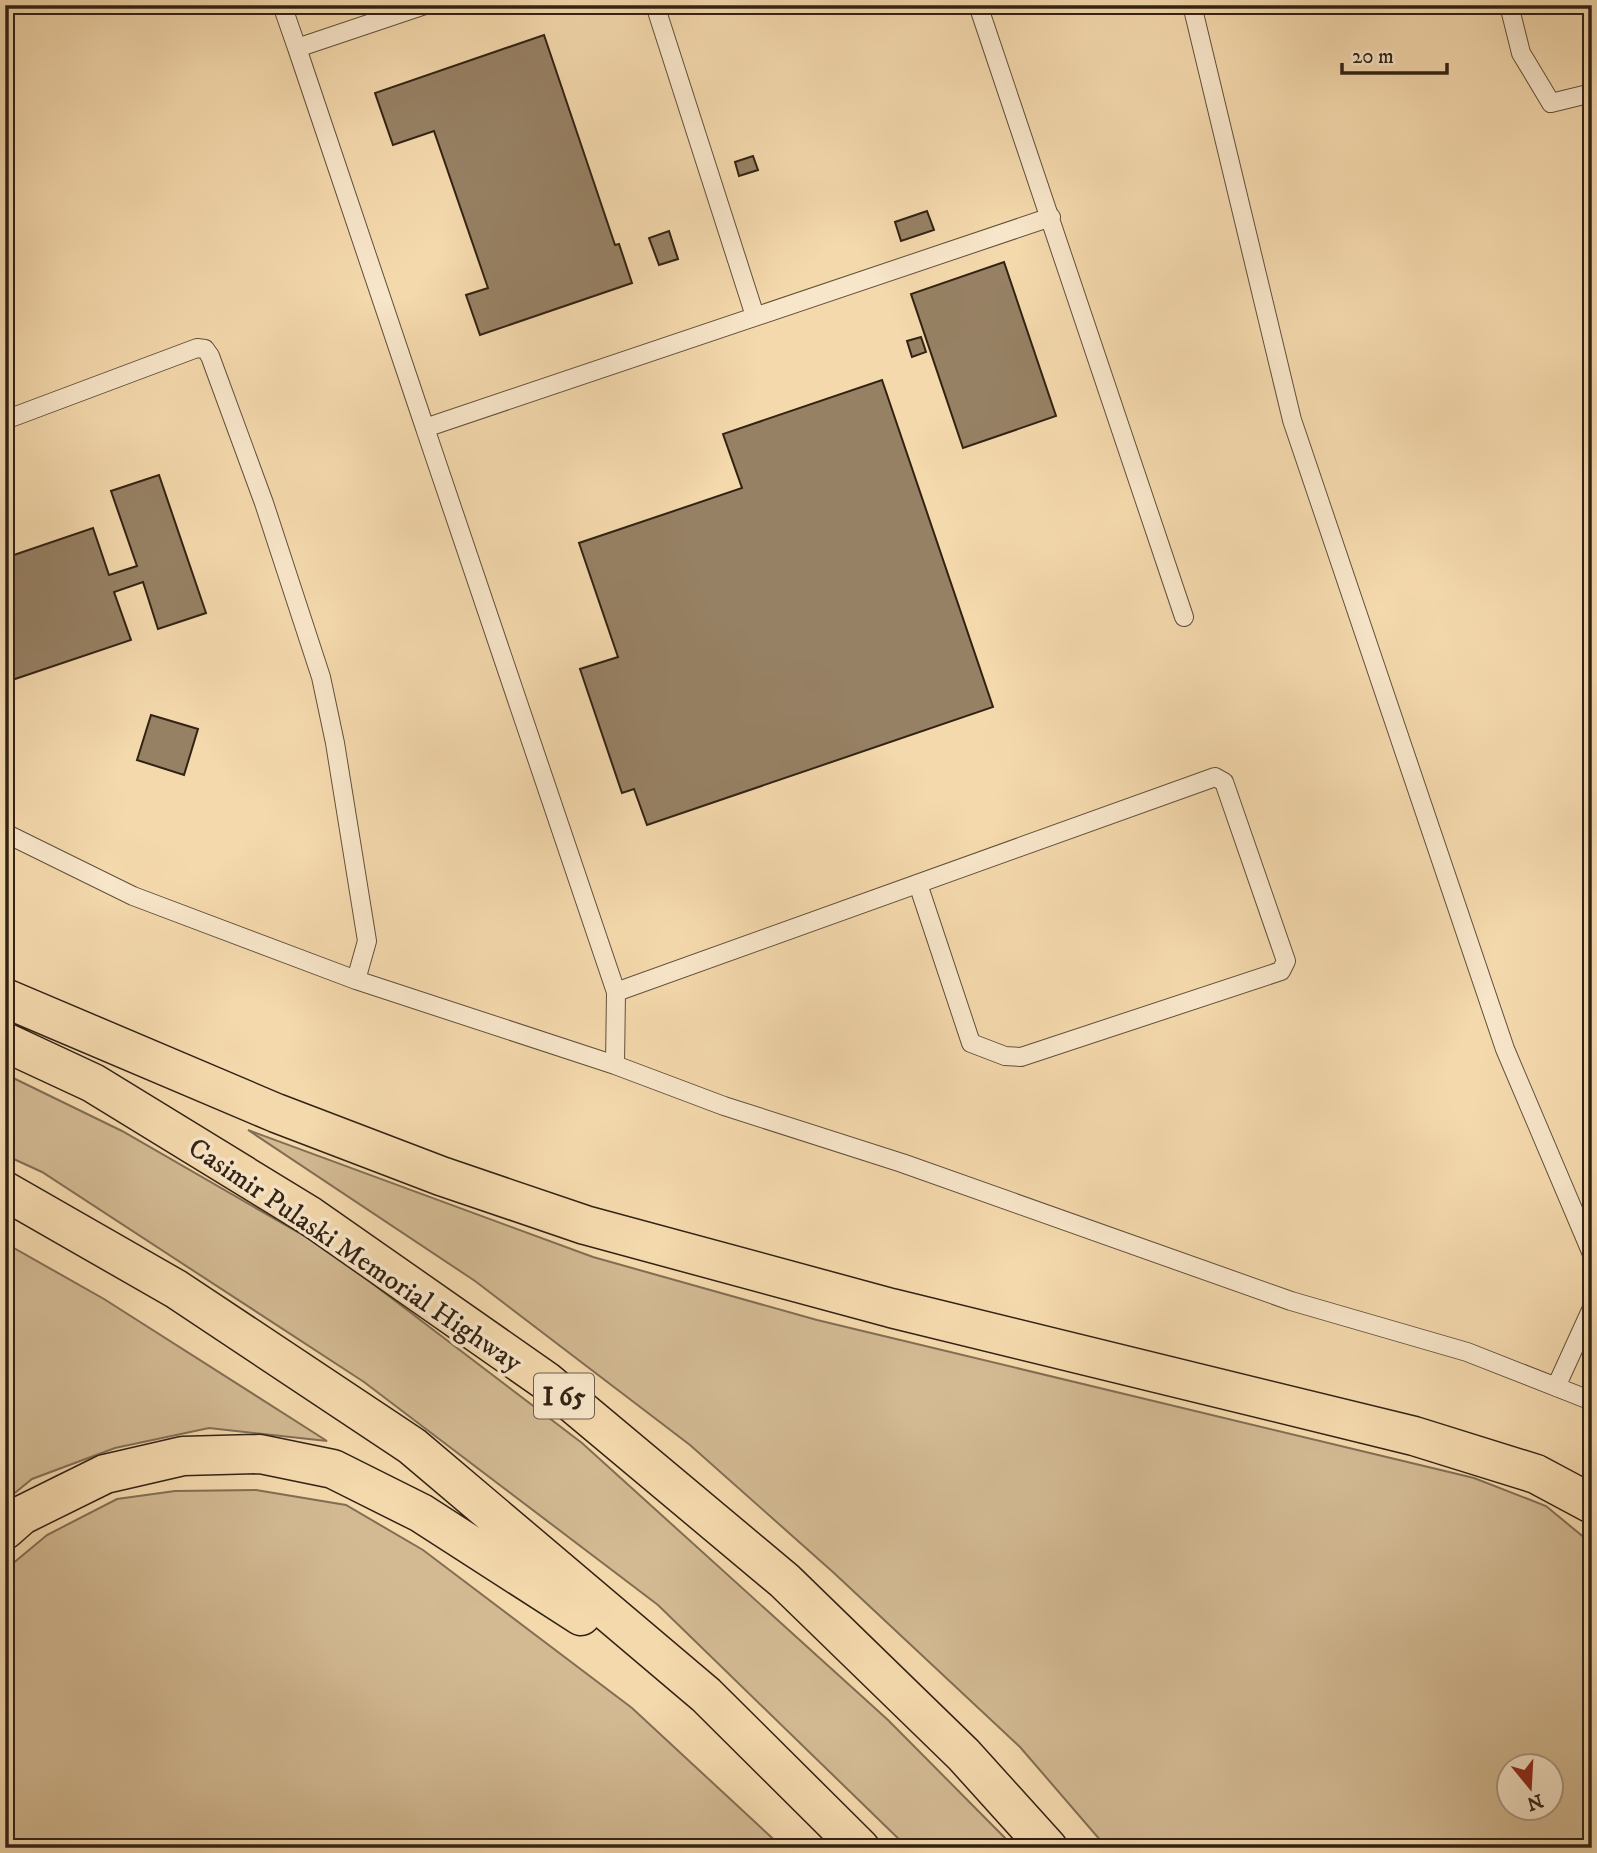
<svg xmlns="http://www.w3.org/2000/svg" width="1597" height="1853" font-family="'IM FELL DW Pica',serif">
<rect width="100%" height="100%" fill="#f4d9ad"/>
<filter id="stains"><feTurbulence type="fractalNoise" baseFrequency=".00286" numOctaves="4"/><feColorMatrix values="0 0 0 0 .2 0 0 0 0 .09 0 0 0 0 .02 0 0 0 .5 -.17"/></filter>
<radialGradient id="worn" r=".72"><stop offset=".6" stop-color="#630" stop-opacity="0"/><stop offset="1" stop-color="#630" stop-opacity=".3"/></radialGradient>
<path fill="#d3ba93" stroke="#826e54" stroke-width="2" fill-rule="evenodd" d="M5,1074L122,1131L327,1249L582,1443L888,1720L1015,1848H908L658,1605L364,1382L42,1172L5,1155Z
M248,1130L593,1257L817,1320L1474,1478L1546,1506L1592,1544V1848H1107L1020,1747L834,1573L690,1445L475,1281ZM1510,1766H1552V1808H1510Z
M5,1243L104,1299L327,1441L209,1428L115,1448L32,1479L5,1501Z
M256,1490L346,1505L423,1550L632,1708L783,1848H5V1570L47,1535L117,1499L175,1491Z"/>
<path fill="#978164" stroke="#322214" stroke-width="2" d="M544,35L615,245L619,244L632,283L480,335L466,295L488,288L434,131L393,145L375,93Z
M753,156L758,170L739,176L735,162Z
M927,211L934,230L901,241L895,222Z
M669,231L678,259L659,265L649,238Z
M1004,262L1056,416L963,448L911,294Z
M921,337L926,352L912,357L907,341Z
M882,380L993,707L647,825L634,789L622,793L580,669L618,657L579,543L742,488L723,434Z
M159,475L206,613L158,629L143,582L114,592L131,640L6,682L5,558L93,528L109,575L137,566L111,491Z
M151,715L198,729L184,775L137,760Z"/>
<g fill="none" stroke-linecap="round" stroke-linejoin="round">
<g stroke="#62503a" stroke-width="20">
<path id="lane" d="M282,5L297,48
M425,5L297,48L425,428
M655,5L755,316
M978,5L1184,617
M1192,5L1292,420L1505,1049L1592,1254
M1509,5L1521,53L1551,103L1592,93
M5,420L197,348L205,349L210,356L264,503L321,677L335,743L367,941L356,980
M5,833L133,896L356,980L615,1065L724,1106L902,1163L1291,1301L1467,1352L1592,1401
M616,992L425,428L1051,217
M615,1065L616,992L1215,777L1224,782L1286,961L1281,971L1021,1057L1005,1056L971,1043L918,884
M1556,1387L1592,1308"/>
</g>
<g stroke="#322214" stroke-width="41">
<path id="highway" d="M5,998L276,1113L441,1176L585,1225L891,1308L1414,1436L1536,1474L1592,1504
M5,1042L93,1083L310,1216L546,1381L785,1581L963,1754L1048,1848
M5,1191L176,1289L412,1446L706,1695L860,1848
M5,1530L22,1515L105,1474L183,1456L260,1454L333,1469L421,1513L581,1616"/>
</g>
<use href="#lane" stroke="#f8e6ca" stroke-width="18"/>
<use href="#highway" stroke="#f4d9ad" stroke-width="38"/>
</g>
<g text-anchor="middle" stroke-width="7" stroke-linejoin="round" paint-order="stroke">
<rect fill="#f8e6ca" stroke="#6d5d4b" stroke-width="2" x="534" y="1373.5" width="60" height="45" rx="5"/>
<g font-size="26" font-weight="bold" fill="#322214">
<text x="564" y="1405">I 65</text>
</g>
<g font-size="28" fill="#322214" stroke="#f8e6ca">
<text transform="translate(356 1254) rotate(34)" y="10">Casimir Pulaski Memorial Highway</text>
</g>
</g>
<rect width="1597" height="1853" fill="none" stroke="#f4d9ad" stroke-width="28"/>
<rect x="7" y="7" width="1583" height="1839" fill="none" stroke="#322214" stroke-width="3.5"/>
<rect x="14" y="14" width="1569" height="1825" fill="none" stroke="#322214" stroke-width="2"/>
<g transform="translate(1530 1787) rotate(162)"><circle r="33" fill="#f8e6ca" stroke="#a99881" stroke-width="2"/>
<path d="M0-5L12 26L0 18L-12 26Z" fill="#8f2418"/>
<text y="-10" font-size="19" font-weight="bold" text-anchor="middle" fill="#322214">N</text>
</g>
<path d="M1342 63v10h105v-10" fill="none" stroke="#322214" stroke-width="3.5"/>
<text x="1352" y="63" font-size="21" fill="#322214" stroke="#f8e6ca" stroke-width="5" paint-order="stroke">20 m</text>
<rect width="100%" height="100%" filter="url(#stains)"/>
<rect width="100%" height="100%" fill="url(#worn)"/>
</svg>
